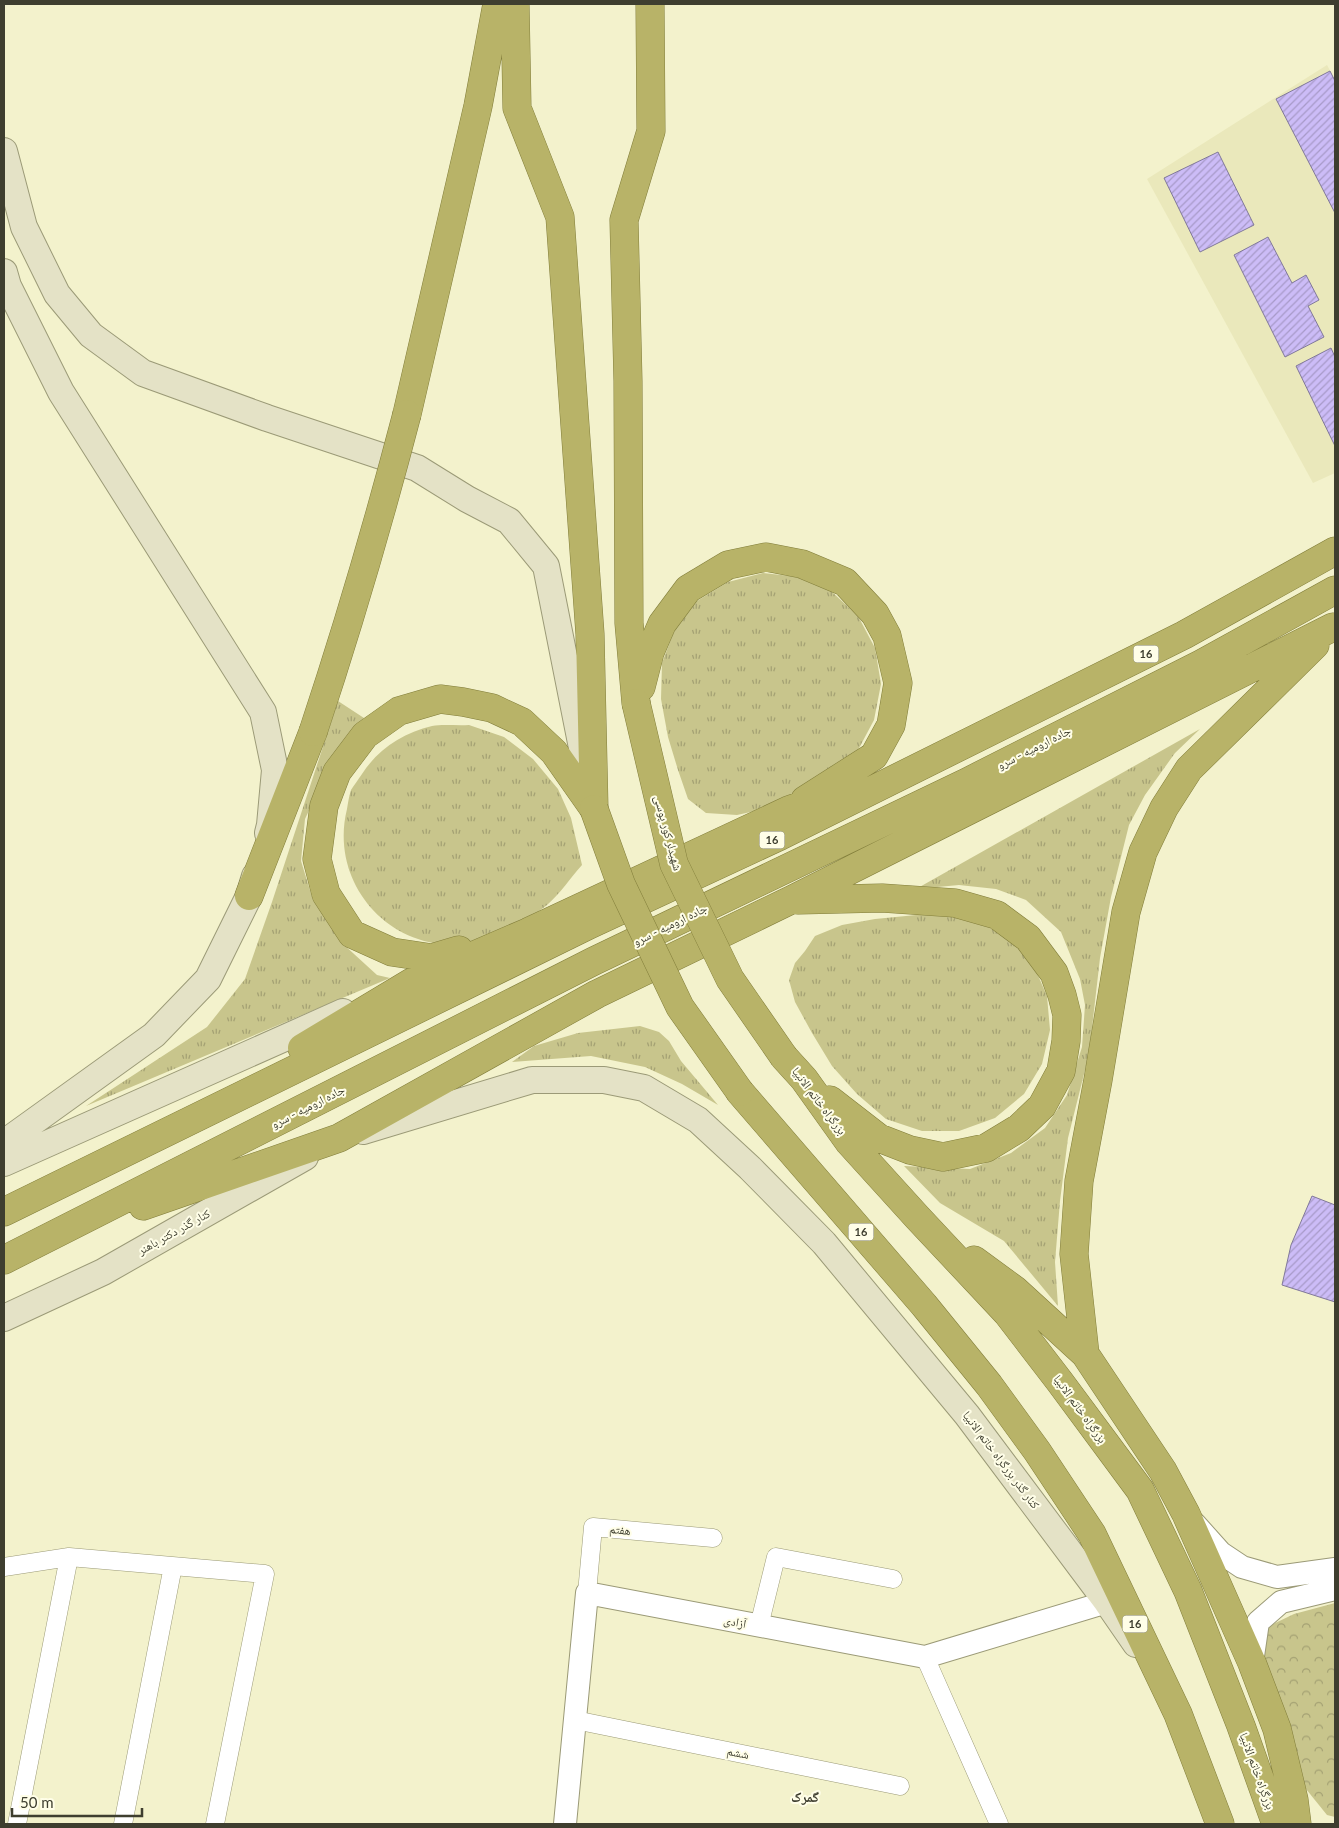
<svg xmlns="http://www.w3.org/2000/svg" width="1339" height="1828" font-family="Lato,'Noto Naskh Arabic',sans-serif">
<defs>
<pattern id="grass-tufts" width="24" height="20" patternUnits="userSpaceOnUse" patternTransform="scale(1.25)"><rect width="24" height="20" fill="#c8c58c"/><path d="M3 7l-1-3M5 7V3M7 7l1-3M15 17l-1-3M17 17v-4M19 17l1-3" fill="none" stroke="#a4a173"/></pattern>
<pattern id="park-crowns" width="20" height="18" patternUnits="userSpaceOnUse" patternTransform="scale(1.25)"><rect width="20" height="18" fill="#c8c58c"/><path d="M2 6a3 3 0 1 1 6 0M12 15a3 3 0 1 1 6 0" fill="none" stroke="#a4a173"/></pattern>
<pattern id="building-hatch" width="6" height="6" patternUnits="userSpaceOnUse" patternTransform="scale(1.25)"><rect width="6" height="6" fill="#ccbcf7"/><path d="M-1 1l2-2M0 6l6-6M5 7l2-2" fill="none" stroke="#a79ac8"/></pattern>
</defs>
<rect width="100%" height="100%" fill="#f3f2cc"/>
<path fill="#eae8bb" d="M1327,65L1335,80V473L1313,483L1147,179Z"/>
<path fill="url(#grass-tufts)" d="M763,573L799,577L831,591L858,616L875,648L881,684L874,720L857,752L830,777L768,808L737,815L706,813L688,799L678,770L668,737L661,699L662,663L675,629L697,601L728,582Z
M338,701L364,718L329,768L305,819L301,861L313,900L342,943L377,975L390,978L86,1106L207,1027L245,979L272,902Z
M469,725L504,737L533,759L558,789L571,818L582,865C571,877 560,894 547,905C522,925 484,946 451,945C380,943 330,877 347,809C348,803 349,796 351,790C354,785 358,780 362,774C378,749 403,733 432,726C443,724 458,726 469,725Z
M1200,729L1175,753L1145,795L1129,825L1111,897L1100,958L1089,1054L1068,1138L1060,1201L1055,1262L1058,1306L1004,1241L940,1203L904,1166L970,1169L1011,1153L1045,1128L1067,1095L1082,1047L1085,1005L1080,979L1061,932L1026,900L996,889L959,885L916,889Z
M947,912L981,920L1010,938L1033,964L1047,996L1050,1030L1042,1064L1024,1094L995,1118L959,1131H922L886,1119L857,1094L832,1066L812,1033L795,1002L789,980L795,963L805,951L815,936L842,925L875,919Z
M640,1026L659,1032L669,1041L681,1061L718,1105L682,1084L645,1067L591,1056L512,1062L534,1046L578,1033Z"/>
<path fill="url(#park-crowns)" d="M1335,1603V1817L1327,1815L1306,1789L1263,1664V1629L1294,1614Z"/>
<path fill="url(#building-hatch)" stroke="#817999" d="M1330,71L1335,81V213L1276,99Z
M1218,152L1254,225L1200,252L1164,178Z
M1268,237L1292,283L1306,275L1319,300L1308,306L1324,337L1285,357L1234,255Z
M1331,348L1335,357V446L1296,366Z
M1312,1196L1335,1205V1302L1282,1285L1291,1245Z"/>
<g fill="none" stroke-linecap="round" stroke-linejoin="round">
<g stroke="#9b9a77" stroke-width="19">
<path id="minor" d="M4,1567L69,1557L265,1574L215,1824
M587,1593L593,1527L713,1538
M759,1626L776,1557L893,1579
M925,1657L999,1824
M575,1720L900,1786
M17,1824L69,1557
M123,1824L173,1566"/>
</g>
<g stroke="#9b9a77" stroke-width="24">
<path id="tertiary" d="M1195,1524L1221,1553L1242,1567L1277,1577L1335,1569
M1252,1663L1258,1622L1281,1602L1335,1589
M565,1824L587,1593L925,1657L1107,1602"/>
</g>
<g stroke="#9b9a77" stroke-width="28">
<path id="secondary" d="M4,151L24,227L57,294L91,335L143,373L267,418L417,468L467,499L509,521L546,566L585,763
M4,272L8,286L61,392L263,712L275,770L270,825L268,833
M363,1131L532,1080H604L644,1088L698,1120L750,1168L824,1243L967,1415L1107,1602L1136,1644
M4,1143L154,1035L208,979L249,896L255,876
M4,1163L343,1012
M4,1318L103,1272L305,1157"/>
</g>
<g stroke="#827e3b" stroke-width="29">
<path id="trunk" d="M515,4L517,108L560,217L590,634L594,809
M407,414L478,106L497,4
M641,687L650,652L662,624L688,589L728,565L766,557L802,564L845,582L875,614L887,636L898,683L891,725L874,756L805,800
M636,703L629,623L628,381L624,220L651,131L650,4
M249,896L313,732
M798,900L882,898L955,903L997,915L1028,938L1054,973L1062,995L1067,1015L1066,1041L1061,1071L1042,1106L1019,1128L986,1148L943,1157L910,1150L879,1138L830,1100
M459,950L432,958L392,952L352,934L326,894L317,859L324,806L337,772L365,735L399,711L440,699L463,702L492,708L522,722L554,752L594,809
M302,1048L412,982L528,932L789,810L826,797
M784,1057L804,1079L849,1142L917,1217L1007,1313L1060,1382L1140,1490L1188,1591L1241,1726L1276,1824
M740,1092L924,1305L989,1385L1037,1451L1092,1534L1178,1714L1220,1824
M143,1206L339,1138L597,994L791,900L1333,627
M4,1212L589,925L780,836L1184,635L1335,551
M4,1260L594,961L967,782L1201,664L1335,590
M974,1260L1015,1290L1085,1354L1163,1471L1186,1514L1252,1663L1277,1729L1294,1800L1297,1824
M1085,1354L1074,1254L1079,1181L1098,1080L1126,912L1143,852L1164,808L1189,769L1315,645"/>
</g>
<use href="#minor" stroke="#fff" stroke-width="18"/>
<use href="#tertiary" stroke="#fff" stroke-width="22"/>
<use href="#secondary" stroke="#e4e2c6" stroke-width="26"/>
<use href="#trunk" stroke="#b8b368" stroke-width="28"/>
<g stroke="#827e3b" stroke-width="29" stroke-linecap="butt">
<path id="trunk-bridge" d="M636,703L674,864L730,979L784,1057
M313,732C348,627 379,521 407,414
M594,809L621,884L680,1007L740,1092"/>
</g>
<use href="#trunk-bridge" stroke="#b8b368" stroke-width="28"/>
</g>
<g text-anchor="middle" stroke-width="4" stroke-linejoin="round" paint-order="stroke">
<g fill="#fffee8" stroke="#787866" stroke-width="1">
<rect x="1133.5" y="645.5" width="25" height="17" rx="4"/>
<rect x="759.5" y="831.5" width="25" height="17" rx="4"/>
<rect x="848.5" y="1223.5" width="25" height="17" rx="4"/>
<rect x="1122.5" y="1615.5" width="25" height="17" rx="4"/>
</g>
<g font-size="11" font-weight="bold" fill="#3e3e2f">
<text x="1146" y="658">16</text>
<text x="772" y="844">16</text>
<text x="861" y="1236">16</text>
<text x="1135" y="1628">16</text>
</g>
<g font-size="12" fill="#3e3e2f" stroke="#fffee8">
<text transform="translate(1034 748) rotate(-27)" y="4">جاده ارومیه - سرو</text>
<text transform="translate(668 833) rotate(75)" y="4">شهیدلر کور پوسی</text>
<text transform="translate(670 925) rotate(-26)" y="4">جاده ارومیه - سرو</text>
<text transform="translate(819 1101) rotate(53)" y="4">بزرگراه خاتم الانبیا</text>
<text transform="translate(308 1107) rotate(-27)" y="4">جاده ارومیه - سرو</text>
<text transform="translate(174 1232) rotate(-29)" y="4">کنار گذر دکتر باهنر</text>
<text transform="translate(1080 1409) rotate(54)" y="4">بزرگراه خاتم الانبیا</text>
<text transform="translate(1001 1460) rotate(53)" y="4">کنار گذر بزرگراه خاتم الانبیا</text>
<text transform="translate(620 1530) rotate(5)" y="4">هفتم</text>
<text transform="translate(735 1622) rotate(11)" y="4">آزادی</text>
<text transform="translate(738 1753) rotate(11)" y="4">ششم</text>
<text transform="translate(1257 1771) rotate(70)" y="4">بزرگراه خاتم الانبیا</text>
</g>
<g font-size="14" font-weight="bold" fill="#3e3e2f" stroke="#fffee8">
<text x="805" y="1802">گمرک</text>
</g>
</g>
<rect width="1339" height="1828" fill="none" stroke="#3e3e2f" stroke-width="10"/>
<path d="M12 1808v8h130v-8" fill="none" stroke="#3e3e2f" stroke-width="2.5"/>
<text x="20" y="1808" font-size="15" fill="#3e3e2f" stroke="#fffee8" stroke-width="4" paint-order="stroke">50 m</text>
</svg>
